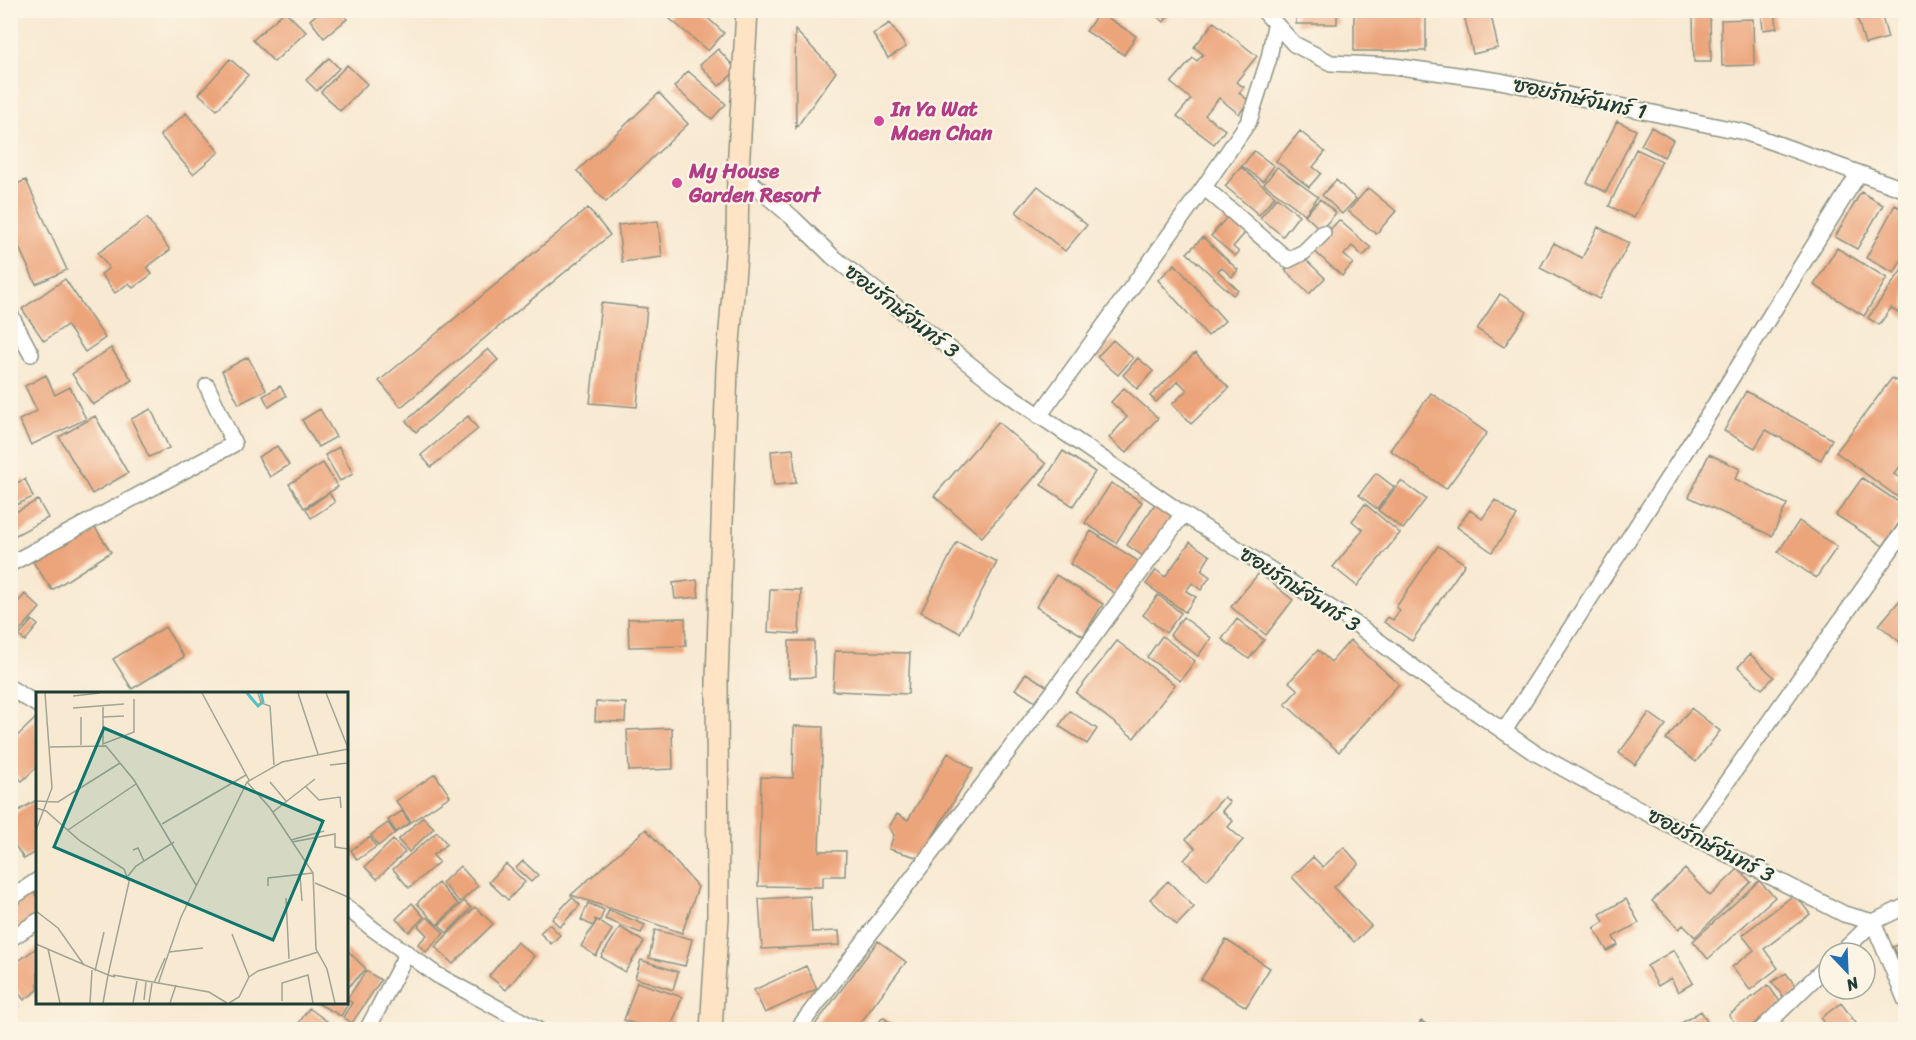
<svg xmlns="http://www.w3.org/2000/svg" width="1916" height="1040" font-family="Sriracha,'Playpen Sans Thai',sans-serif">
<rect width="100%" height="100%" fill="#fcf5e5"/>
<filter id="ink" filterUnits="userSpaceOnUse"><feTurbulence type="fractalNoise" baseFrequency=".0167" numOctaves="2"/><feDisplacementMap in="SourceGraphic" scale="12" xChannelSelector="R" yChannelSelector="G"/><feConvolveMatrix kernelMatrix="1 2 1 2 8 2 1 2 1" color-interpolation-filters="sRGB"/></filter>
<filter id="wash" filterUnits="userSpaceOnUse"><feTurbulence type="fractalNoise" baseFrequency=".008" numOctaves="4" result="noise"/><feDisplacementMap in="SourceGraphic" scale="24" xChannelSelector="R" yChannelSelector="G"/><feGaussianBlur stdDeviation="1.35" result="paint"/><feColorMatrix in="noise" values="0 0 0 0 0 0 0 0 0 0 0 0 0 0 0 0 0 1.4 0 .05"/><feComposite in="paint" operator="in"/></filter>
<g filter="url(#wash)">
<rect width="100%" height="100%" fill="#f8e9d2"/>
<g id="blocks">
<path fill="#eca47a" d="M321,10H341L347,19L324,38L310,20Z
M677,10H699L724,33L708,51L670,19Z
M1148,10H1172L1164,22Z
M1296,10H1337V24H1296Z
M1354,10H1426V51H1354Z
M1463,10H1490L1498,48L1473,54Z
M1761,10H1775L1777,28L1763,30Z
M1855,10H1880L1888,38L1865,44Z
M285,11L306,32L274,62L253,40Z
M1099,12L1136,36L1124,55L1086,31Z
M1693,17H1710L1711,62H1694Z
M1753,19L1754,65L1722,66L1721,20Z
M1214,22L1257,56L1236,82L1244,87L1239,93L1249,101L1239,114L1219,98L1205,115L1225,130L1214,144L1177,116L1191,99L1171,83L1193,58L1197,61L1203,54L1194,47Z
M890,23L906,47L888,58L873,34Z
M795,30L836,72L796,128Z
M718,49L737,70L719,86L700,65Z
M329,58L339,68L317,91L306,80Z
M230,59L248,75L217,110L199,94Z
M347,65L367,84L340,111L321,92Z
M688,71L726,104L712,119L674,87Z
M659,93L688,124L606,202L577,171Z
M186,113L219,152L193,174L160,135Z
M1617,121L1636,130L1606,192L1587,183Z
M1651,127L1673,140L1664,157L1641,145Z
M1300,131L1325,152L1313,167L1321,173L1309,187L1276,161Z
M1636,149L1662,161L1634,218L1609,206Z
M1254,151L1274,166L1263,181L1242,166Z
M1241,167L1275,196L1259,215L1225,186Z
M1277,167L1318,197L1305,214L1264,184Z
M26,180L67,270L36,284L10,228V187Z
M1336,180L1356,199L1342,214L1322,195Z
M1038,186L1087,225L1065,251L1016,212Z
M1368,188L1396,211L1376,234L1348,211Z
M1861,192L1883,205L1857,249L1835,237Z
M1277,197L1299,215L1283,236L1260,218Z
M1320,199L1336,213L1321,230L1305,215Z
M1895,205L1906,211V252L1894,273L1866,258Z
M588,208L610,235L401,407L379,381Z
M1227,217L1245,233L1233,247L1239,252L1235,256L1211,236Z
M147,218L170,250L147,267L152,274L133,288L129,283L115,293L101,274L109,268L98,253Z
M1339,220L1371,248L1363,256L1352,246L1344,255L1353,263L1342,276L1312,249Z
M658,221L662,257L622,262L618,225Z
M1598,227L1629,243L1599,299L1540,268L1554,243L1582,258Z
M1203,237L1238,270L1232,277L1221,267L1218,271L1238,290L1233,295L1187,253Z
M1837,248L1887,278L1864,316L1814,285Z
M1301,255L1325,278L1309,294L1285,270Z
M1175,264L1225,321L1208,336L1158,280Z
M1901,271L1906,274V318L1891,308L1879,325L1868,318Z
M65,279L105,338L85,352L67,325L44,341L22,309Z
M1500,294L1527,312L1504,347L1477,329Z
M601,303L647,308L637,407L590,403Z
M1113,340L1133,358L1118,375L1097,357Z
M111,348L132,380L93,405L72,374Z
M488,349L498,360L416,432L406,421Z
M1195,353L1229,388L1191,424L1172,404L1187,390L1178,381L1156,402L1150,396Z
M248,357L266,390L239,404L222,371Z
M1138,358L1153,371L1137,389L1123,375Z
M46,375L55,395L70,387L86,419L31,445L19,420L37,411L25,386Z
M1892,378L1906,388V459L1894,474L1906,482V503L1836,452Z
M280,386L286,396L269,407L263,396Z
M1124,388L1158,418L1126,453L1109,438L1127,417L1111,402Z
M1746,391L1832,439L1821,460L1766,430L1755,448L1724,431Z
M1431,393L1487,433L1446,489L1390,450Z
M151,409L169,448L149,457L131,419Z
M320,409L336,437L318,447L302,420Z
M95,416L128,473L92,494L59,437Z
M468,416L478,429L431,467L421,455Z
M998,422L1046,464L982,537L934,496Z
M277,446L289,465L270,477L258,457Z
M339,447L353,474L340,481L325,455Z
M793,449L796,483L774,485L771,451Z
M1063,451L1095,472L1073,506L1041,485Z
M1709,454L1740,469L1735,479L1787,504L1772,536L1689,497Z
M323,463L338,487L304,508L289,484Z
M1376,473L1394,487L1377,509L1359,495Z
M1862,478L1906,507V513L1883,546L1836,515Z
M25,479L33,497L10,508V486Z
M1401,481L1426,499L1403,529L1378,510Z
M1111,483L1142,502L1116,543L1085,523Z
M329,493L335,502L311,518L306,509Z
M38,500L48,518L16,535L10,524V515Z
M1495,500L1517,516L1492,552L1457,527L1470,510L1482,519Z
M1155,504L1174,518L1146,558L1127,545Z
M1365,504L1400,533L1357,586L1333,567L1363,530L1352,521Z
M1799,521L1837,547L1816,578L1778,552Z
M92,523L111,552L52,590L33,562Z
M1091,531L1141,563L1119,596L1070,564Z
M957,542L997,562L960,633L921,612Z
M1190,542L1210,556L1201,570L1210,577L1201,590L1192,583L1186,591L1196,597L1185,612L1146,584L1156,570L1165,577Z
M1438,546L1465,564L1412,641L1384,622L1388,617L1393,620L1400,610L1396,607Z
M1259,573L1293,600L1266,635L1231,607Z
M1056,575L1103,604L1083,636L1036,607Z
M697,580L699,597L675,599L673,583Z
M10,586L18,599L10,604Z
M770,589L801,590L799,634L768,632Z
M1906,593V647L1879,625Z
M25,594L40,608L17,634L10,629V611Z
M1158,595L1181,613L1166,633L1143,615Z
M1183,617L1211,638L1198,656L1170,635Z
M685,618L686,646L629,647L628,619Z
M1237,619L1264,640L1249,659L1222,639Z
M32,620L38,625L25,641L19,636Z
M165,627L184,657L132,689L113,659Z
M1162,636L1195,661L1180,681L1147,657Z
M1350,640L1399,684L1339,752L1285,704L1298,690L1289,682L1318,650L1331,662Z
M789,641H814L815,677L789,678Z
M1117,641L1175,685L1134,738L1076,693Z
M835,651L910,653L908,694L833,691Z
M1750,654L1774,677L1762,689L1738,667Z
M1026,673L1048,687L1037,703L1015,689Z
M596,702L626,703L625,722L595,721Z
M1691,708L1720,731L1696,762L1666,739Z
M1070,711L1097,729L1087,744L1059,726Z
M1649,713L1666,725L1635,765L1619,753Z
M36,718L38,766L22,781L10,769V743Z
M794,726L823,727L819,851H846L845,876H823V887L758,886L761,777L793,778Z
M672,728L673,769L629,771L627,730Z
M948,753L973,769L920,858L889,849L894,835L889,827L897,814L908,820Z
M435,774L450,796L411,822L396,801Z
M1224,797L1230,802L1222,811L1233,821L1228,827L1243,840L1207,880L1184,860L1195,848L1186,839Z
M38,799V851L24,859L10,838V816Z
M402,811L410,823L396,832L388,820Z
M423,817L434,828L409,852L398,840Z
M388,823L395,833L378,846L371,835Z
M646,829L698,887L682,933L571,895Z
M437,832L447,844L433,855L439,862L409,888L393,869Z
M370,837L376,847L357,860L351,850Z
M393,840L405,852L377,879L365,867Z
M1344,847L1359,864L1334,887L1371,926L1354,942L1292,877L1313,857L1323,867Z
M523,861L538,875L531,882L516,868Z
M506,864L525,882L508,900L489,882Z
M460,866L478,886L460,902L442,883Z
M1685,869L1710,896L1738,869L1751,882L1695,937L1683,925L1679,929L1652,901Z
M1168,881L1194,907L1177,925L1150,899Z
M1759,881L1775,897L1708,959L1693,941Z
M438,883L458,904L437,925L417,903Z
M33,892L38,898V917L10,936V908Z
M1795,894L1810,914L1764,949L1778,968L1750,990L1732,967L1754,950L1742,935Z
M810,896L812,932L839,931L840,945L762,949L759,899Z
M572,897L580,905L560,927L552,919Z
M1626,899L1639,923L1613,937L1618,945L1607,951L1594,928L1604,922L1600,914Z
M464,901L471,908L447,933L439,925Z
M412,903L424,917L409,932L396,919Z
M588,903L604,910L600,921L594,919L596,920L593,926L581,920Z
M475,907L493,924L453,964L435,947Z
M609,910L645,925L641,933L605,919Z
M427,917L444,933L426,952L418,944L427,935L418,926Z
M597,920L612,930L596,956L581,946Z
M549,924L560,935L551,944L540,933Z
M620,927L644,942L625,972L601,957Z
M655,930L692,939L685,966L649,958Z
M1226,940L1270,968L1246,1007L1201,979Z
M878,941L906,962L855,1030H811Z
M1906,941V969L1893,947Z
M517,942L534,956L506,990L489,976Z
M38,947V990L24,1000L10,982V967Z
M346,949L366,969L346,989Z
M1674,950L1693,983L1678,992L1671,978L1658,986L1647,966Z
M641,960L678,972L673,990L635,978Z
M806,966L817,989L765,1013L754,990Z
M366,971L381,980L352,1023L343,1017L352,1003L347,999Z
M1786,973L1800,992L1786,1001L1772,982Z
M637,982L682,997L670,1030H652L624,1020Z
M1768,985L1781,1003L1746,1030H1740L1729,1015Z
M10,996L19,1007L10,1014Z
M315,1002H346L348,1004L341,1016Z
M1841,1003L1861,1030H1830L1821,1018Z
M309,1008L339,1030H294Z
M1701,1011L1712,1030H1670Z
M883,1017L899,1030H873Z
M1421,1021L1436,1030H1415Z"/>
</g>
</g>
<g filter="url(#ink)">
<use href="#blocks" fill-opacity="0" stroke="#8c9383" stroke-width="1.5"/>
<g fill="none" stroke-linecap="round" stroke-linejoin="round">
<g stroke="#8c9383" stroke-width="18">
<path id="minor" d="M1263,10L1294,44L1331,63L1393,66L1500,81L1744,132L1906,190
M738,171L793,218L832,256L1001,389L1183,514L1356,624L1437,685L1532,751L1604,791L1844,914L1873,922L1906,906
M1204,187L1288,260L1304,252L1323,233
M10,314L31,354
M1039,416L1204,187L1249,121L1269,58L1275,25
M10,564L234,444L207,386
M10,688L38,705
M1504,731L1699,430L1859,173
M1690,834L1906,528
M10,899L38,880
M346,907L373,929L437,975L538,1030
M10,939L38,921
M1841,953L1873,922L1906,1001
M367,1030L407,953
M797,1030L1050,696L1183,514
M1761,1030L1829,964"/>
</g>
<g stroke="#8c9383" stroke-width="24">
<path id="secondary" d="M711,1030L718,917L717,680L727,368L737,243L738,171L747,10"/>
</g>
<use href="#minor" stroke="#fff" stroke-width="15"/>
<use href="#secondary" stroke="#fee4c5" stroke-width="21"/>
</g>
</g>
<g fill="#d1479c" stroke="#fcf5e5" stroke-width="2">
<circle cx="879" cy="121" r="6"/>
<circle cx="677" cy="183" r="6"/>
</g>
<g text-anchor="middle" stroke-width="4.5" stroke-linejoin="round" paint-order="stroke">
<g font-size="21" fill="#1f3d34" stroke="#fcf5e5">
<text transform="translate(1580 98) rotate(12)" y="7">ซอยรักษ์จันทร์ 1</text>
<text transform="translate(902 311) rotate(38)" y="7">ซอยรักษ์จันทร์ 3</text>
<text transform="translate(1300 589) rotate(33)" y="7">ซอยรักษ์จันทร์ 3</text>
<text transform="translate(1711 845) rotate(27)" y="7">ซอยรักษ์จันทร์ 3</text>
</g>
<g font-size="21" font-weight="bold" fill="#b23c85" stroke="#fcf5e5" text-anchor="start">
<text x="891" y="116">In Ya Wat<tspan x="891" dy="24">Maen Chan</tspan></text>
<text x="689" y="178">My House<tspan x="689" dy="24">Garden Resort</tspan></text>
</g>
</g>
<g transform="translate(36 692)">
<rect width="312" height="312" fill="#f8e9d2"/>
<path fill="none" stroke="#53c1c8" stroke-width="3" d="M211,1L222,14L227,10L225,1"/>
<path fill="none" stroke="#a1a493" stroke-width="1.5" d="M166,1L213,88M222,1L225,11L234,14L238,73M262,1L282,62M290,1L312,56M37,4L64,1M67,15V52L98,40V7M37,16L88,12M67,25L88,24M45,53V25M14,55L70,54L98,88L160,193M294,73L312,71M211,90L234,116L277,181L280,257L291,277L299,311M234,90L250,109M269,94L283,108L304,105L305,116M0,109L22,110L84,71M0,116L10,119L44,149L88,177L93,190L72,283L0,252M237,120L279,87M126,132L210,83M0,138L16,96L9,1M32,138L100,92M255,148L288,139M256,150L299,142V155L312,157M97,158L102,156L108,169M92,184L100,174L138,150M264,184L266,209M279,191L312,205M232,194V186L277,181M250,206L253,267M0,219L22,236L48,273M196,242L213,285M12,257L24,311M133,260L167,256M59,279L68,240M77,283L173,300L191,311M118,291L129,266M122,292L145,225L211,90L246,70L312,57M108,308L110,290M246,309V291L272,283L277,311M54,311L56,278M67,311L72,283L79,285M97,311L101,289M113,311L116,291M134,311L140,293M193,311L203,305L213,285L222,279L282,260"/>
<path fill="#0f766e" fill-opacity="0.15" stroke="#0f766e" stroke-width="3" d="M68,36L287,129L237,248L18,155Z"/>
<rect width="312" height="312" fill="none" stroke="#1f3d34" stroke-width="3"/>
</g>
<rect width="1916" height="1040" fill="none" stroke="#fcf5e5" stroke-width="36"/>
<g transform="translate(1847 971) rotate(157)"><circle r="28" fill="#fcf5e5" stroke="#a4ab9e" stroke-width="1.5"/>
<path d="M0-4.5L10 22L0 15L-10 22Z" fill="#1f6fb2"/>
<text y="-9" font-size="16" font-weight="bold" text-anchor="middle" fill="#1f3d34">N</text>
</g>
</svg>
